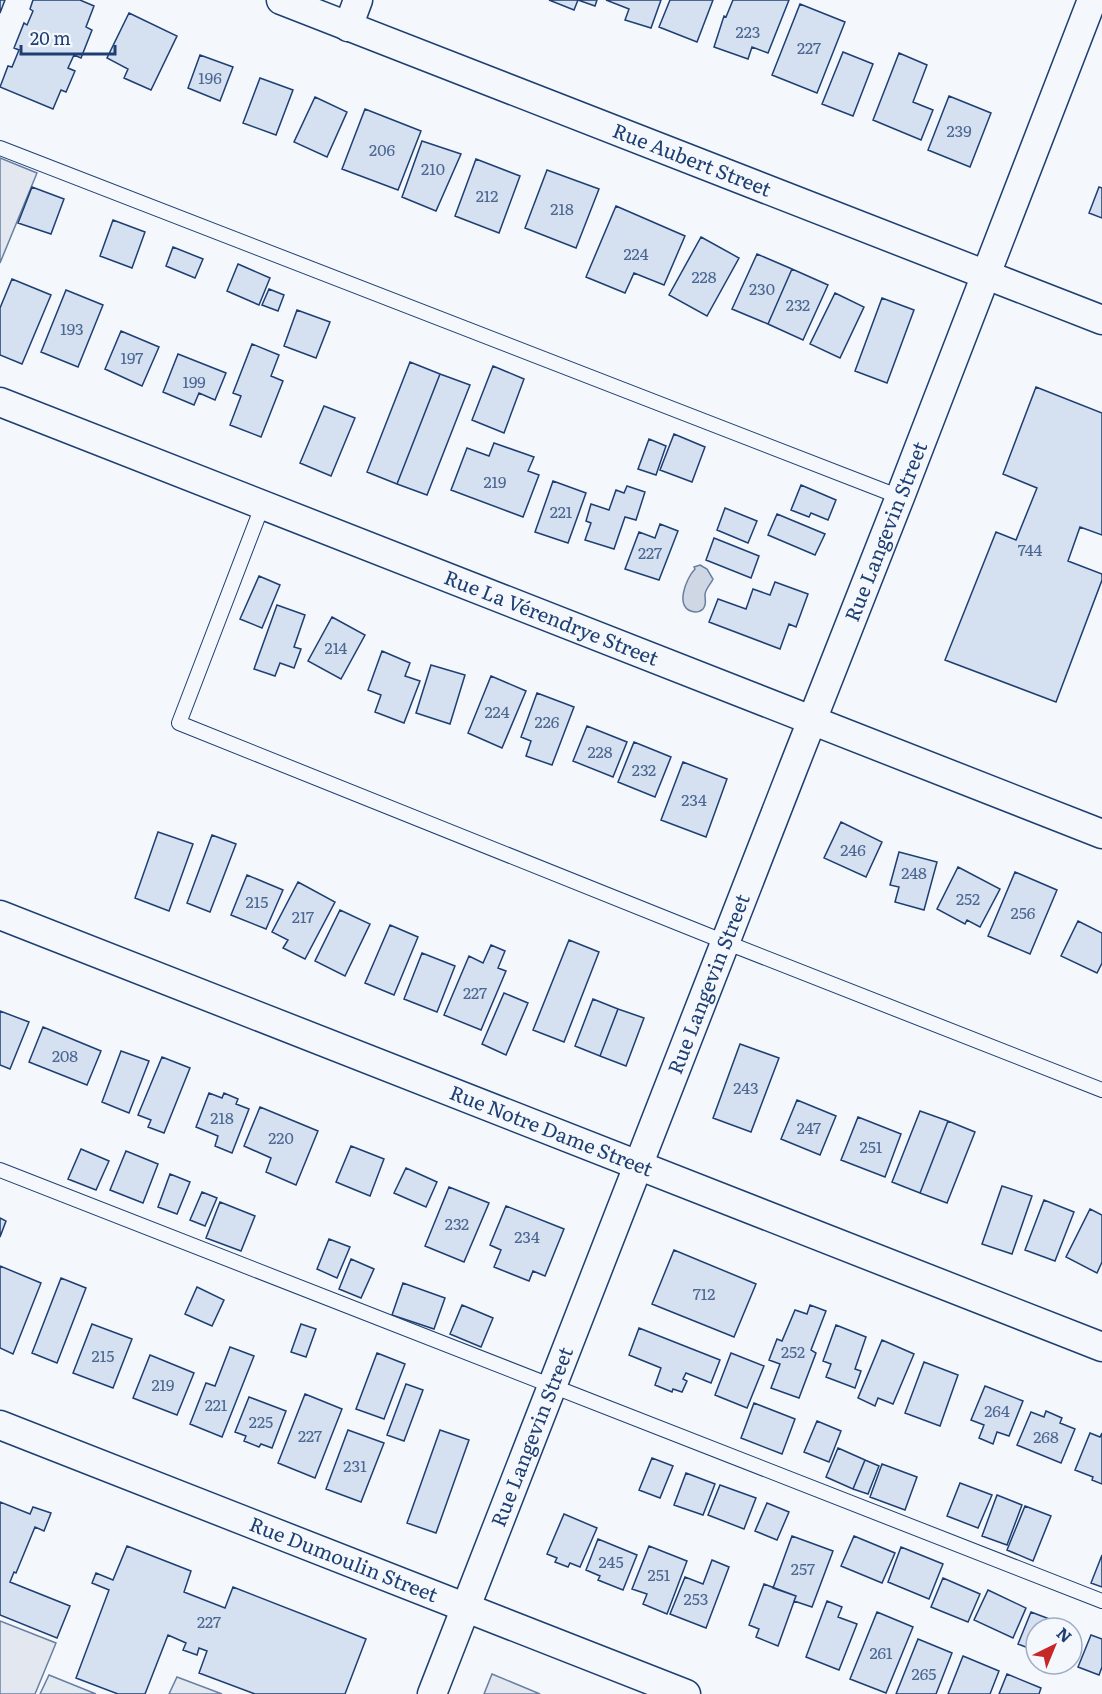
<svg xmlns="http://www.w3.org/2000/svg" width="1102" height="1694" font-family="Literata,serif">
<rect width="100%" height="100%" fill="#f4f7fb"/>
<path fill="#e3e9f0" stroke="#687fa3" stroke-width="1.5" d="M49,1675L96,1694H40Z
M177,1677L222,1694H169Z"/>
<path fill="#e3e8f0" stroke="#687fa3" stroke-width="1.5" d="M0,158L37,173L0,263Z
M0,1621L56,1643L35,1694H0Z
M492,1674L540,1694H484Z"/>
<path fill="#cfd7e4" stroke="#687fa3" stroke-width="1.5" d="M700,565L707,569L713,579C711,584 705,589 705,595C705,600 707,604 703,609C701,611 698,612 695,612C673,610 686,578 695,569L694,567Z"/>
<path fill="#d5e0f0" stroke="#1d3f73" stroke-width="1.5" d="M0,0H5L0,13Z
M33,0H80L94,6L86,27L92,30L81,58L74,55L68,68L75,71L66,92L61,90L53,109L0,87L8,66L12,67L19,50L14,48L24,23L27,25L33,11L30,9Z
M549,0H597L595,6L578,0L574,10Z
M606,0H661L651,28L625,20L629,9Z
M670,0H713L697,42L659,27Z
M733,0H789L768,53L752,47L748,59L714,47L724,16L726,17Z
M800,4L845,22L817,93L772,75Z
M129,13L177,36L151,90L124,78L128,69L107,58Z
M843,52L873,64L853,116L822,104Z
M899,53L927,65L913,102L933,110L921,140L873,120Z
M200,55L233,67L220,101L188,88Z
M260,78L293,90L276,135L243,123Z
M949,96L991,113L970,167L928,150Z
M315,97L347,112L327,157L294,142Z
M365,109L421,131L398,190L342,169Z
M422,141L461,154L436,211L402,197Z
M476,159L520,176L499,233L455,216Z
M547,170L599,189L576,248L525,228Z
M32,187L64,199L51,234L18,223Z
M1099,187L1102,188V218L1089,213Z
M616,206L685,236L664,285L634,273L625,293L586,277Z
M113,220L145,232L132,268L100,256Z
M701,237L739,258L707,316L669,295Z
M173,247L203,259L195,278L166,266Z
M757,254L792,269L768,324L732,309Z
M238,264L270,278L259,305L227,291Z
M792,269L828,285L803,340L768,324Z
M12,279L51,295L22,364L0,355V308Z
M269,289L284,295L278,311L262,305Z
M66,290L103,305L78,367L41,352Z
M835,293L864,307L840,358L810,344Z
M882,298L914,310L887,383L855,371Z
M297,310L330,322L316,358L284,346Z
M121,331L159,347L142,386L105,369Z
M252,344L279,355L271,376L283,381L261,437L230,425L241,396L233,393Z
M178,354L226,373L215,400L199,393L194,405L163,392Z
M410,362L440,374L397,484L367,472Z
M493,366L524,379L504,433L472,420Z
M440,374L470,385L427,495L397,484Z
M1036,387L1102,413V535L1080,527L1068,561L1102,574V580L1056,702L945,660L996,532L1016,540L1037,488L1003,474Z
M324,406L355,418L331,476L300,463Z
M674,434L705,447L692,482L660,470Z
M649,439L666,446L656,475L638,469Z
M494,443L534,457L528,471L539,475L523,517L451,490L467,448L489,456Z
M553,481L586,493L568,543L535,532Z
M801,485L836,500L828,520L811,513L809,517L791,510Z
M627,486L645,492L636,520L625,517L614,549L585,540L591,523L586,521L591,504L609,510L616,490L624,493Z
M725,508L757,521L748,543L717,530Z
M777,514L825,534L815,555L768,535Z
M660,524L678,531L659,580L625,569L639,532L655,538Z
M714,538L759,556L751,578L706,560Z
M259,576L280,585L262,628L240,619Z
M775,582L808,594L796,627L789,624L780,649L709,622L718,599L746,609L753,589L770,595Z
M277,605L305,615L294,647L301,649L294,668L280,663L275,676L254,669Z
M332,617L365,635L341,679L308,661Z
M382,651L410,663L405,676L420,681L404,723L375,712L381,695L368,690Z
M431,665L465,675L450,724L416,713Z
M491,676L526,691L502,748L468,733Z
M537,693L574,707L552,765L526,756L531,741L521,737Z
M587,726L627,742L613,777L573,761Z
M634,742L671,757L655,797L618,782Z
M683,762L727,779L706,837L661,820Z
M841,822L882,842L866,877L824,858Z
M158,832L193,844L169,911L135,898Z
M212,835L236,844L210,912L187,903Z
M899,852L937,862L924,910L895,902L899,887L890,885Z
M958,867L1000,889L980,927L967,920L965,924L937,909Z
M1015,872L1057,890L1030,954L988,936Z
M247,875L283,890L266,929L231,915Z
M298,882L335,902L305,959L283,948L288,940L272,932Z
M340,910L370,924L345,976L315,961Z
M1078,921L1102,933V963L1097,973L1061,956Z
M390,925L418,937L394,995L365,983Z
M569,940L599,952L564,1042L533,1030Z
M491,945L505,951L498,968L506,971L481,1030L444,1015L469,956L483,963Z
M422,953L455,966L437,1012L404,999Z
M504,993L528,1003L506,1055L482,1044Z
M593,999L618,1009L600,1056L575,1046Z
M618,1009L644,1018L626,1066L600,1056Z
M0,1011L29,1022L10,1069L0,1065Z
M43,1027L101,1051L87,1085L29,1062Z
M740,1044L779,1058L751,1132L713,1118Z
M121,1051L149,1061L129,1113L102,1102Z
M162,1057L190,1068L164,1133L148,1127L151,1120L138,1115Z
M209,1093L222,1098L224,1093L238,1099L236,1104L249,1109L232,1153L215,1146L218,1136L196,1127Z
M797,1100L836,1116L820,1155L781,1139Z
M260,1107L318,1131L296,1185L266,1172L271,1158L244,1146Z
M920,1111L948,1121L920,1193L892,1182Z
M858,1117L901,1134L885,1177L841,1160Z
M948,1121L975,1132L947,1203L920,1193Z
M351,1146L384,1159L370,1196L336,1182Z
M81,1149L109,1161L96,1190L68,1179Z
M126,1151L158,1164L143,1203L110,1190Z
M406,1168L437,1182L426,1207L394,1193Z
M170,1174L190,1182L177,1214L158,1207Z
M1002,1186L1032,1196L1012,1254L982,1244Z
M449,1187L489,1203L464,1262L425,1246Z
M202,1192L217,1198L205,1226L190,1220Z
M1044,1200L1074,1212L1055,1261L1025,1250Z
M220,1202L255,1216L241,1251L206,1238Z
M506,1206L564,1229L545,1276L533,1271L529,1281L494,1267L501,1250L490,1245Z
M1090,1209L1102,1215V1262L1097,1273L1066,1257Z
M0,1218L6,1221L0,1237Z
M329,1239L350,1247L337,1278L317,1269Z
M674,1250L756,1284L734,1337L652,1304Z
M351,1259L374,1269L361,1298L339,1289Z
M0,1266L41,1283L13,1354L0,1348Z
M61,1278L86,1288L57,1363L32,1353Z
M403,1283L445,1298L434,1329L392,1315Z
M197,1287L224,1300L212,1326L185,1314Z
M462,1305L493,1318L481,1347L450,1334Z
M810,1305L826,1311L811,1350L816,1353L799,1398L771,1388L780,1364L769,1360L777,1339L782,1341L795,1310L807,1314Z
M92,1324L132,1339L113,1388L73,1373Z
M301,1324L316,1329L306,1357L291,1352Z
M836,1325L866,1337L855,1369L861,1371L855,1388L826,1377L831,1364L823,1361Z
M639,1328L720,1360L711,1383L686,1373L683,1379L687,1381L682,1392L673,1389L672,1392L655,1385L661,1368L629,1355Z
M882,1340L914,1354L893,1404L878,1398L875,1406L858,1398Z
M230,1347L254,1356L222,1437L190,1424L206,1383L215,1386Z
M377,1353L405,1364L384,1419L356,1409Z
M731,1353L764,1366L747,1408L715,1395Z
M150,1355L194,1373L177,1415L133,1398Z
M924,1362L958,1375L940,1426L905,1413Z
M406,1384L423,1390L404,1441L387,1435Z
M985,1386L1023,1401L1009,1436L997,1432L993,1444L979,1438L984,1425L971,1420Z
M305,1394L342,1409L315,1478L278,1463Z
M249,1397L286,1411L272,1448L261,1444L259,1447L244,1441L246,1436L235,1432Z
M754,1403L795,1419L782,1454L741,1438Z
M1046,1411L1062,1418L1060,1423L1075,1429L1061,1463L1017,1445L1031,1412L1044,1417Z
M817,1421L841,1431L829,1462L804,1452Z
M348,1430L384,1443L361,1502L326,1489Z
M440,1430L469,1440L436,1533L407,1523Z
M1090,1433L1100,1437L1102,1433V1484L1092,1480L1093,1477L1075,1470Z
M838,1448L865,1460L853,1489L826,1477Z
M652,1458L673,1466L660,1498L639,1490Z
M865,1460L879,1466L868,1494L853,1489Z
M882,1464L917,1477L905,1510L870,1497Z
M686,1473L715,1484L703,1515L674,1505Z
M960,1483L992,1495L978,1528L947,1516Z
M720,1485L756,1498L744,1529L708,1515Z
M997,1495L1022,1505L1007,1545L982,1536Z
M0,1502L30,1514L33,1507L51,1513L44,1531L35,1527L16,1573L14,1572L10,1582L70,1606L57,1638L0,1615Z
M767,1503L789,1512L777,1540L755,1531Z
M1025,1506L1051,1516L1033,1561L1007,1550Z
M564,1514L597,1528L580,1567L570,1563L568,1567L555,1562L557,1558L547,1554Z
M792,1536L833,1551L812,1607L794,1601L796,1596L773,1588Z
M854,1536L895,1553L882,1583L841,1566Z
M598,1539L637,1555L623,1590L598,1580L600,1576L586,1570Z
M127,1546L191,1571L184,1592L225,1608L233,1587L366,1639L345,1694H255L199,1673L207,1651L199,1648L197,1655L183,1650L186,1643L168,1635L145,1694H118L76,1678L109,1590L92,1583L96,1573L113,1580Z
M649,1546L687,1561L667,1614L643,1604L647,1594L632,1589Z
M901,1547L943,1564L929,1599L888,1582Z
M1102,1555V1587L1091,1583Z
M712,1560L729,1567L706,1628L670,1614L685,1577L703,1584Z
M943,1578L980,1594L968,1622L931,1607Z
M764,1584L796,1596L778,1646L756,1637L759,1629L749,1625Z
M988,1590L1026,1608L1013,1638L974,1620Z
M827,1601L842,1607L838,1617L857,1624L839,1670L806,1657Z
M877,1612L913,1627L886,1693L850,1679Z
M1031,1612L1052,1620L1049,1628H1036V1651L1018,1644Z
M1091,1635L1102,1639V1667L1099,1675L1078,1667Z
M918,1639L952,1653L936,1694H896Z
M963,1656L999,1671L990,1694H948Z
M1007,1674L1041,1688L1039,1694H999Z"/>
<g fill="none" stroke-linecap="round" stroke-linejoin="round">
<g stroke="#1d3f73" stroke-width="16">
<path id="lane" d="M0,148L900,497
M263,504L179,723L725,942L1102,1090
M0,1170L1102,1601"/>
</g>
<g stroke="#1d3f73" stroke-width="31">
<g id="street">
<path id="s1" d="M281,0L1102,320"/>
<path d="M348,27L358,0"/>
<path id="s2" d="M0,402L1102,834"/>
<path id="s3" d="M0,915L1102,1347"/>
<path id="s4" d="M0,1425L686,1694"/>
<path id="s5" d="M432,1694L794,766L900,497L1092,0"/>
</g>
</g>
<use href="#lane" stroke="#f4f7fb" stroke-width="14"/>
<use href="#street" stroke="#f4f7fb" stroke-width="28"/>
</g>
<g text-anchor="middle" stroke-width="4.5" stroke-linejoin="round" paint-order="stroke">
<g font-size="16" fill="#4b6792">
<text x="748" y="38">223</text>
<text x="809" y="54">227</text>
<text x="210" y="84">196</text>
<text x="959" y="137">239</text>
<text x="382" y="156">206</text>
<text x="433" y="175">210</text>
<text x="487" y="202">212</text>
<text x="562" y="215">218</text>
<text x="636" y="260">224</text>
<text x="704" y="283">228</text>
<text x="762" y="295">230</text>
<text x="798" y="311">232</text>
<text x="72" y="335">193</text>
<text x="132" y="364">197</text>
<text x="194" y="388">199</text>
<text x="495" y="488">219</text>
<text x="561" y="518">221</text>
<text x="1030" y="556">744</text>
<text x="650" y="559">227</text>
<text x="336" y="654">214</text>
<text x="497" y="718">224</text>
<text x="547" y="728">226</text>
<text x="600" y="758">228</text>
<text x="644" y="776">232</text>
<text x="694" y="806">234</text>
<text x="853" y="856">246</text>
<text x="914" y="879">248</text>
<text x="968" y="905">252</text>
<text x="257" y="908">215</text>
<text x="1023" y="919">256</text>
<text x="303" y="923">217</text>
<text x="475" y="999">227</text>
<text x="65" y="1062">208</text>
<text x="746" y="1094">243</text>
<text x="222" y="1124">218</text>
<text x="809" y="1134">247</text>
<text x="281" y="1144">220</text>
<text x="871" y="1153">251</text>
<text x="457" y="1230">232</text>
<text x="527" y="1243">234</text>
<text x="704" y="1300">712</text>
<text x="793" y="1358">252</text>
<text x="103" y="1362">215</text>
<text x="163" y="1391">219</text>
<text x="216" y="1411">221</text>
<text x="997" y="1417">264</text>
<text x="261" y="1428">225</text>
<text x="310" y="1442">227</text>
<text x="1046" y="1443">268</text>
<text x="355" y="1472">231</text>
<text x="611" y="1568">245</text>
<text x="803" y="1575">257</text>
<text x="659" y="1581">251</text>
<text x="696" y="1605">253</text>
<text x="209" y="1628">227</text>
<text x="881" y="1659">261</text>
<text x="924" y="1680">265</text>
</g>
<g font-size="20" fill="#1d3f73" stroke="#f4f7fb">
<text dy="7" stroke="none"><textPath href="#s1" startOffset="441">Rue Aubert Street</textPath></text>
<text dy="7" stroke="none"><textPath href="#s5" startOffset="1248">Rue Langevin Street</textPath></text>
<text dy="7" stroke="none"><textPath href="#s2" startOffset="592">Rue La Vérendrye Street</textPath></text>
<text dy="7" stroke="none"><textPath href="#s5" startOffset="762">Rue Langevin Street</textPath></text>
<text dy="7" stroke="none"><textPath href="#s3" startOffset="592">Rue Notre Dame Street</textPath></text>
<text dy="7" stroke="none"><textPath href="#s5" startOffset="276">Rue Langevin Street</textPath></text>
<text dy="7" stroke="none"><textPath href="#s4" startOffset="369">Rue Dumoulin Street</textPath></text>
</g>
</g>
<g transform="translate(1054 1646) rotate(43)"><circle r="28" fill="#f4f7fb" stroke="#9eadc5" stroke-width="1.5"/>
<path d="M0-4.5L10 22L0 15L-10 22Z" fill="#c62828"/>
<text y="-9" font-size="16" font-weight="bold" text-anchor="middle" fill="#1d3f73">N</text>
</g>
<path d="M21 45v9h94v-9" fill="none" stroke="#1d3f73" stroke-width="3"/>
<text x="30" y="45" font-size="18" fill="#1d3f73" stroke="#f4f7fb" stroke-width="4.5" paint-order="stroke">20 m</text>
</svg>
